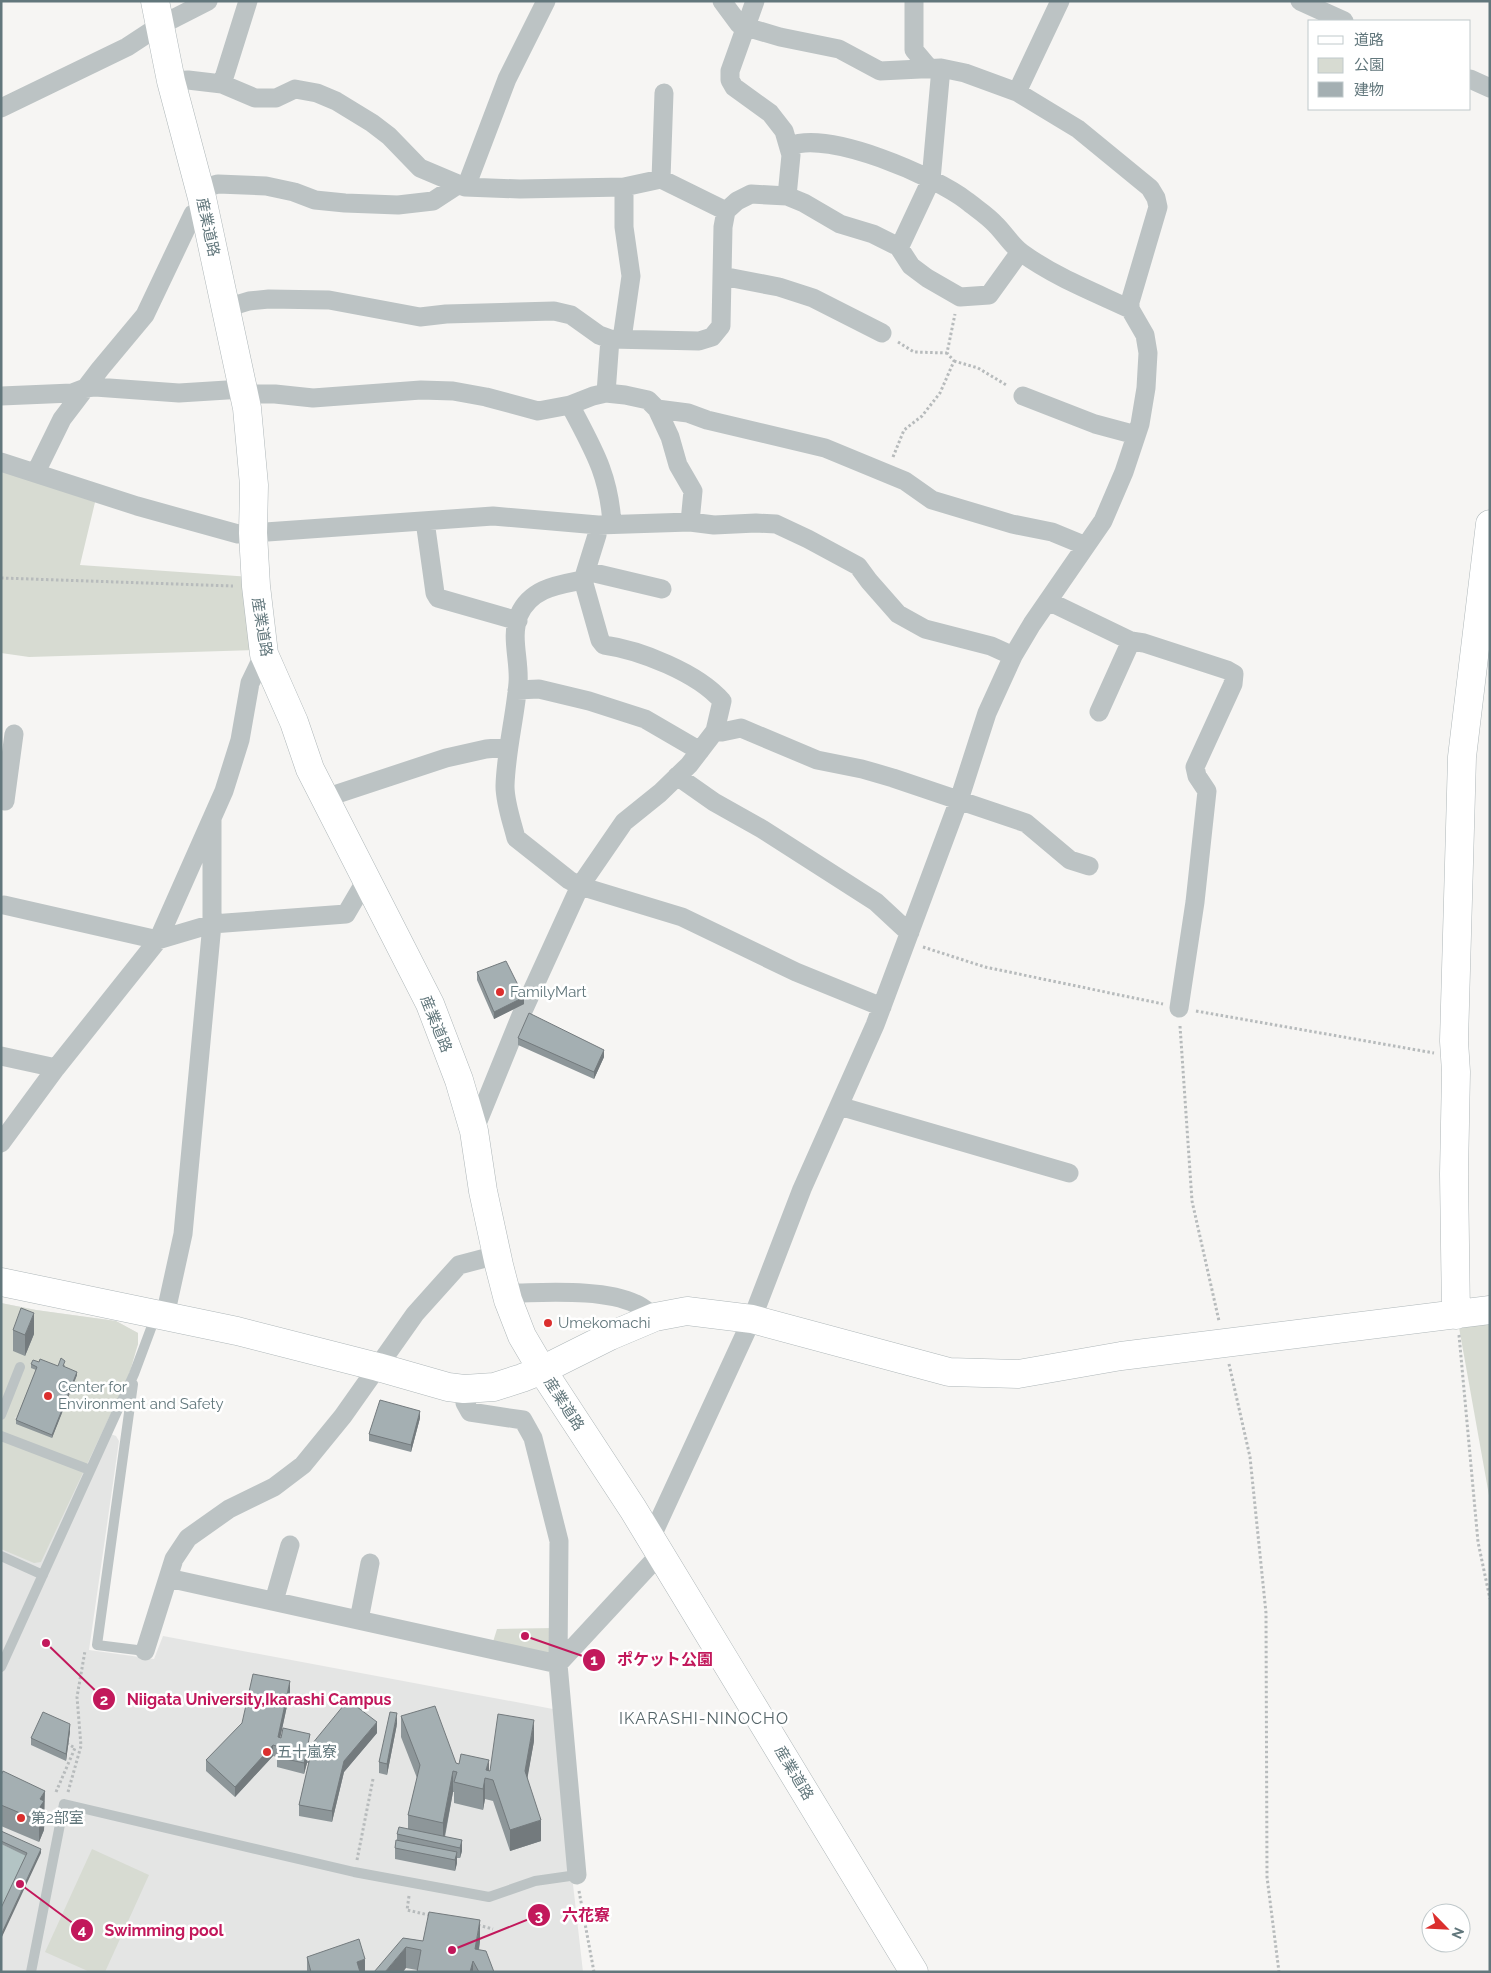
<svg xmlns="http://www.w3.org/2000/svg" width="1491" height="1973" font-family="Raleway,'Noto Sans JP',sans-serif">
<rect width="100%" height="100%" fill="#f6f5f3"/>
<path fill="#e4e5e4" d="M1,1303L36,1310L116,1321L138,1333V1344L103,1431L116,1436L119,1441L89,1650L154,1659L163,1636L553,1709L583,1972H1Z"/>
<path fill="#d7dbd2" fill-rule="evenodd" d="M1,463L97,494L80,565L251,577L258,650L29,657L1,653Z
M1,1303L36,1310L116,1321L138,1333V1344L129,1375L41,1562L34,1563L1,1549ZM58,1370L18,1419L14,1417H18L37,1371Z
M1458,1322H1490V1501Z
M555,1628V1655L492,1645L497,1629Z
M92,1849L149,1875L105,1972H90L45,1952Z"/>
<path fill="#b3c4c4" d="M1,1844L27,1856L1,1911Z"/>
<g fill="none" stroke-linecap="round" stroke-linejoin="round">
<g stroke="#afb7b9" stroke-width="29">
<path id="secondary" d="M155,1L171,81L202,198L247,408L254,485L253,533L256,586L264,654L294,722L310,769L430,1004L459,1080L474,1131L483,1191L499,1265L508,1300L522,1336L542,1370L633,1509L914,1972
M1,1282L237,1331L378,1367L448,1387L464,1389L494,1387L522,1378L542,1370L610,1336L655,1317L687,1311L752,1319L949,1372L1018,1374L1121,1356L1490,1310
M1456,1315L1454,1174L1456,1072L1454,1041L1462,757L1490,524"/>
</g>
<path stroke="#b7bbbc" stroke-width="3" stroke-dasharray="2.5 2.5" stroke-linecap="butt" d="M898,342L914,352L947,353
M954,361L978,368L1008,386
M893,457L904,430L922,416L940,393L954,361L947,353L955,314
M1,578L233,586
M923,947L985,967L1163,1004
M1196,1011L1434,1053
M1180,1026L1192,1201L1219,1321
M1459,1335L1478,1542L1490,1599
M1229,1364L1250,1457L1266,1613L1267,1877L1279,1972
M56,1792L75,1748L68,1744
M68,1792L81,1746L77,1697L85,1651
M357,1860L373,1779
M579,1891L594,1972
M409,1896L407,1910L433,1916
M478,1925L493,1929"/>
<path stroke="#bcc3c4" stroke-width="10" d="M133,1384L97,1645L145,1651
M1,1415L20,1367
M1,1436L90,1470
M1,1556L43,1575
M1,1667L134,1374L156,1315
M31,1972L64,1804L354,1872L489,1897L535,1881L577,1875"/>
<path stroke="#bcc3c4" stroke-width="19" d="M755,1L730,71V80L734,87L770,113L784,131L791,155L787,196
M914,1V50L930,69
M1300,1L1344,21
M1470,79L1490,88
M171,81L188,80L222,84L255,98H276L295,89L317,93L336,101L372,123L389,136L420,168L465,187L520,189L624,187L661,179L726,211
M222,84L248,1
M1017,92L1060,1
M1,108L127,47L159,26L208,1
M790,146C829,130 934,176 967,201C977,209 988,216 996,225C1005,234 1012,246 1022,253C1055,277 1094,292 1130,309
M661,179L664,93
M469,187V179L507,79L546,1
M200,189L218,184L266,186L294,192L315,200L345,203L398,205L433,201L459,184
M898,246L911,266L927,278L960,297L989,295L1020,252
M722,276L779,287L813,298L882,333
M226,308L249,301L269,299L329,300L420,317L446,314L554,311L571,315L599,335L610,339
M622,339L631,276L624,227V187
M606,393L610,339L699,341L712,337L721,326L723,227L726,211L737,201L751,194L787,196L804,203L840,224L873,234L895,245L901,244L931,180L941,68
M244,394H275L313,398L421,390L453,391L486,397L538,411L570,405L593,396L606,393L625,395L648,400L657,409L688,413L707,420L825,448L905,481L932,500L1012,524L1052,532L1086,546
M1,396L72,393L85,388L95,387L179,393L243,389
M1023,396L1095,424L1136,435
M570,405C593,449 609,474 612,524
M657,409L670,437L678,465L693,491L690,522
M1,462L137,506L238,534L493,516L598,525L690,522L714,525L756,523L776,524L808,539L858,566L869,581L898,614L925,629L991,646L1013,656
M36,472L62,419L100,369L145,315L193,214L205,209
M425,521L435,593L438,598L518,621
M586,571L662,589
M583,580C558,585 531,588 519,615C510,637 520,661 518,683C515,718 506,751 505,786C505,803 512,822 516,838L569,880L580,886L682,917L796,972L882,1007
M1048,601L1131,641L1144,643L1227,670L1234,674L1233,684L1195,767L1197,776L1207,791L1195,902L1179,1008
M517,690L539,689L589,701L645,719L700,751
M1099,712L1131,641
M715,731L722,732L741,728L817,760L862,769L893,778L1026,823L1070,860L1089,866
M677,776L714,802L762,829L876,902L904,928L910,932
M325,798L446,758L486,749L508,747
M1,800L5,801L14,734
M4,905L158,940L212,924L346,914L366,880
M1,1056L56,1068L1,1143
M56,1068L158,940L224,791L240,740L250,683L264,654
M839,1106L1069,1173
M474,1131L522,1013L580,886L624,822L660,793L689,765L715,731L722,701C698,673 640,650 604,645L600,640L583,580L597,535L598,525
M507,1293C544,1293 603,1288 636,1304C643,1307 649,1313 655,1317
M165,1316L183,1234L212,924V818
M469,1389L465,1403L470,1412L523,1420L533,1438L559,1541L558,1664L577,1875
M651,1538L752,1319L802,1189L875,1025L959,800L987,713L1013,656L1032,624L1103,521L1124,472L1140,424L1146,388L1148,353L1145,335L1130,309V302L1158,207L1156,198L1150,188L1078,129L1017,92L965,73L941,68L880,71L839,49L780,37L746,27L739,24L722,1
M168,1578L558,1664L660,1554
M274,1601L290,1545
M359,1620L370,1563
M145,1651L174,1559L188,1538L229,1509L274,1487L303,1465L343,1416L415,1314L459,1265L497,1255"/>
<use href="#secondary" stroke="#fff" stroke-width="28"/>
</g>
<path fill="#8d9699" d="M477,972L524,1004L494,1019L477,980Z
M518,1038L604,1057L594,1079L518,1045Z
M13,1330L34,1334L25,1356L13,1351Z
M31,1364L58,1366L65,1365L64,1367L77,1375L52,1438L16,1424V1420L36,1370L31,1368Z
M420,1418L411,1452L369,1441V1434Z
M290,1692L280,1738L310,1744L377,1733L344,1772L332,1822L299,1816V1805L309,1763H307L304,1774L277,1767V1757L273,1756L235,1797L206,1771V1760Z
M401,1716L456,1763L459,1764L490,1771L534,1741L527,1778L541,1841L510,1851L493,1801L485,1799L483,1810L454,1803V1792H453L445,1837L462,1840V1851L460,1858H457V1863L455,1871L395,1859V1848L397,1840V1834L408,1829V1815L417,1778L401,1737Z
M397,1724L387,1775L379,1773V1762Z
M70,1731L66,1761L31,1745V1738Z
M1,1775L45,1812L44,1830L39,1842L1,1826Z
M1,1831L41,1853L26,1856L1,1844Z
M403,1938L423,1941H480L479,1950L494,1972H417V1970L406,1968Z
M307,1957L365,1972H307Z"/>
<path fill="#737a7d" d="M524,997V1004L494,1019V1012Z
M604,1050V1057L594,1079V1072Z
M34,1313V1334L25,1356V1335Z
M77,1372V1375L52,1438V1435Z
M420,1411V1418L411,1452V1445Z
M290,1681V1692L278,1748V1737Z
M397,1713V1724L387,1775V1764Z
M534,1720V1741L525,1792V1771Z
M377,1722V1733L344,1772L332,1822V1811L344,1761Z
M70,1724V1731L66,1761V1754Z
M273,1745V1756L235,1797V1787Z
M307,1752V1763L304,1774V1763Z
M489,1760V1779L486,1770Z
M453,1771V1792L443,1844V1823Z
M485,1778V1799L483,1810V1789Z
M45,1791L44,1830L39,1842V1821L40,1799Z
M541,1820V1841L510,1851V1830Z
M462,1840V1851L460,1858V1848Z
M41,1849V1853L1,1939V1935Z
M457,1852V1863L455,1871V1860Z
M480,1920V1941L476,1966L475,1949Z
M406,1947V1968L403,1972H385Z
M365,1959V1972H357V1962Z
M473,1961V1972H470Z"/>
<path fill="#a4afb2" stroke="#737a7d" d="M506,961L524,997L494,1012L477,972Z
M529,1013L604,1050L594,1072L518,1038Z
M21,1308L34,1313L25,1335L13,1330Z
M61,1358L65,1361L63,1366L77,1372L52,1435L16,1420L37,1367L31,1364L33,1360L39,1362L40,1359L58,1366Z
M380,1400L420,1411L411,1445L369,1434Z
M253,1674L290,1681L278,1737L281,1738L283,1728L310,1734L308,1744H312L348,1700L377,1722L344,1761L332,1811L299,1805L311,1753L307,1752L304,1763L277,1757L279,1747L273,1745L235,1787L206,1760L242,1723Z
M435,1706L456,1763L459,1764L461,1754L489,1760L486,1770L490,1771L498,1714L534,1720L525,1771L541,1820L510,1830L493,1780L485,1778L483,1789L454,1782L457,1772L453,1771L443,1823L408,1815L420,1765L401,1716Z
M43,1712L70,1724L66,1754L31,1738Z
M390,1712L397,1713L387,1764L379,1762Z
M3,1771L45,1791L40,1799L44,1801L40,1807L44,1809L39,1821L1,1805V1775Z
M399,1827L462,1840L460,1848L397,1834Z
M1,1831L41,1849L1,1935V1908L27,1853L1,1841Z
M396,1840L457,1852L455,1860L395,1848Z
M429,1912L480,1920L475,1949L486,1951L494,1972H479L473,1961L470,1972H417L421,1950L406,1947L385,1972H374L403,1938L423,1941Z
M359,1939L365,1959L357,1962L360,1972H311L307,1957Z"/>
<g fill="#db2f2e" stroke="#fff" stroke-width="2">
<circle cx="500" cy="992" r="5"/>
<circle cx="548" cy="1323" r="5"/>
<circle cx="48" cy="1396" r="5"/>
<circle cx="267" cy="1752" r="5"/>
<circle cx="21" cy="1818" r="5"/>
</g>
<g text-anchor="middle" stroke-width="5" stroke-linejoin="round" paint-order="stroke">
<g font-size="15" fill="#62777c" stroke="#fff">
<text transform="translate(208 227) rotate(78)" y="5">産業道路</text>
<text transform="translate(262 627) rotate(81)" y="5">産業道路</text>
<text transform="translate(436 1024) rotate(68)" y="5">産業道路</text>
<text transform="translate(564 1404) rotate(57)" y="5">産業道路</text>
<text transform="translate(794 1773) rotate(59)" y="5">産業道路</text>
</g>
<g font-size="15" fill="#62777c" stroke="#fff" text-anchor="start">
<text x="510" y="997">FamilyMart</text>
<text x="558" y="1328">Umekomachi</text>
<text x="58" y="1392">Center for<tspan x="58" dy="17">Environment and Safety</tspan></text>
<text x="277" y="1757">五十嵐寮</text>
<text x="31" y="1823">第2部室</text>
</g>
<g font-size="16" letter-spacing="1" fill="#546468" stroke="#fff">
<text x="704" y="1724">IKARASHI-NINOCHO</text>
</g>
</g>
<path fill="none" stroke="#c2185b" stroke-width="2" d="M525 1636L594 1660M46 1643L104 1699M452 1950L539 1915M20 1884L82 1930"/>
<g fill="#c2185b" stroke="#fff" stroke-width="2">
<circle cx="525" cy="1636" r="5"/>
<circle cx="46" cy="1643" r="5"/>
<circle cx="452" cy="1950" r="5"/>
<circle cx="20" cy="1884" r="5"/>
<circle cx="594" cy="1660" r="12"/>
<circle cx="104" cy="1699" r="12"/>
<circle cx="539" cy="1915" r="12"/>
<circle cx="82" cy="1930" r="12"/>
</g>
<g font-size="15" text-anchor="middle" font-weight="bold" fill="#fff">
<text x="594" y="1665">1</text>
<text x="104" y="1705">2</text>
<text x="539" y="1921">3</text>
<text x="82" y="1935">4</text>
</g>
<g font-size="16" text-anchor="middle" font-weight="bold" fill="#c2185b" stroke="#fff" stroke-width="5" stroke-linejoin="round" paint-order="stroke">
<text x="665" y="1665">ポケット公園</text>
<text x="259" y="1705">Niigata University,Ikarashi Campus</text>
<text x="586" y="1921">六花寮</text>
<text x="164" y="1936">Swimming pool</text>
</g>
<rect width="1491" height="1973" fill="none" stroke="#62777c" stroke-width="5"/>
<rect x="1308" y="20" width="162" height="90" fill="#ffffff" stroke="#c0c9cb"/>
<rect x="1318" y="36" width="25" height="8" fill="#ffffff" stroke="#c0c9cb"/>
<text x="1354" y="45" font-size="15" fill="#62777c">道路</text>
<rect x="1318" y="58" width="25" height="15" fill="#d7dbd2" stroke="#c0c9cb"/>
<text x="1354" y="70" font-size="15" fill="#62777c">公園</text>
<rect x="1318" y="82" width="25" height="15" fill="#a4afb2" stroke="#c0c9cb"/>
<text x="1354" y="95" font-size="15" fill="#62777c">建物</text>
<g transform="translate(1446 1928) rotate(114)"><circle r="24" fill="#ffffff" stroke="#c0c9cb"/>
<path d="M0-4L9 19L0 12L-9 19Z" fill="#db2f2e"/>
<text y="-8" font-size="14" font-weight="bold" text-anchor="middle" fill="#62777c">N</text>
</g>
</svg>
